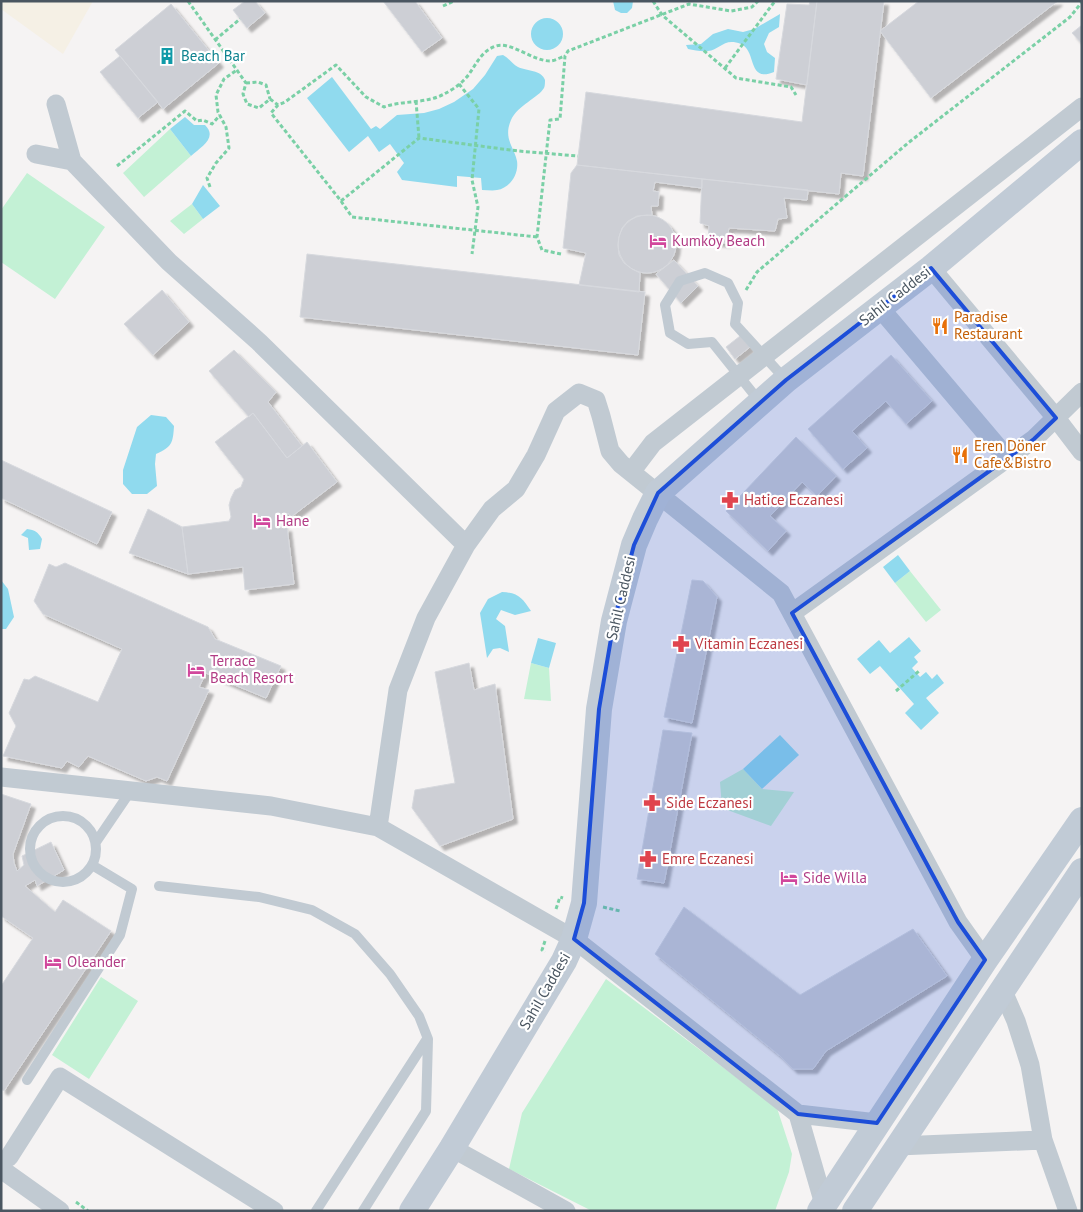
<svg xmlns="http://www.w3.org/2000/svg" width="1083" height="1212" font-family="'PT Sans',sans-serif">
<defs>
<filter id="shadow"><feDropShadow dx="4.5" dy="4.5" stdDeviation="1" flood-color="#0004"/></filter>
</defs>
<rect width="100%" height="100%" fill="#f5f3f3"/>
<path fill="#c3f1d5" d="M170,129L191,156L144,197L123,173Z
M27,173L105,227L55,299L1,262V210Z
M192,204L203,219L184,234L170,221Z
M910,571L941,610L926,622L895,583Z
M531,663L549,668L551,701L524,699Z
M743,769L762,789L794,792L771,826L722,808L720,782Z
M101,977L138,1001L89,1079L52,1055Z
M606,979L777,1108L792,1154L789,1172L775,1211H592L509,1169L522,1113Z"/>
<path fill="#f5f0e5" d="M1,1H93L63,54L1,9Z"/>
<path fill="#90daee" d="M613,1H633L632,8L627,13H621L615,10Z
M780,14L779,27L769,33L764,44L767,52L775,58L774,72C747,83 757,51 741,44C724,37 720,50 708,51C702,52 694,50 688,49L686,45L701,44L713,34L728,29L743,32L754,29Z
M531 34a16 16 0 1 1 32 0a16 16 0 1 1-32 0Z
M503,55C509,58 512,64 518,67C526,71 542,70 545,80C545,82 545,86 544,88C538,98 518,105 511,120C503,139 514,146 517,161C519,174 510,188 497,190C493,191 487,190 482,190L481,178L457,176V187L402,180L397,172L404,163L390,144L379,152L368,136L349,152L307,98L332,77L371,129L376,126L380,129L397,115L424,113L439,109L454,102L473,89L485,75L497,56Z
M185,117L194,125H205C218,138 201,147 191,156L170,129Z
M203,185L220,206L203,219L192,204Z
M151,415L166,417L174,426C173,443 172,447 156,454L155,464L157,486L147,494H132L123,484V470L137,427Z
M27,529C35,530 38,532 42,539L40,549L29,550L28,538L21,535Z
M898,555L910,571L895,583L883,567Z
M1,580L8,589L14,617L6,629H1Z
M502,592C519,593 522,598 531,611L515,615L501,610L496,619L505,626L509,652L500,648L493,649L487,658L480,613L488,599Z
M909,637L921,651L914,657L918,662L912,668L920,677L926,672L932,679L937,674L944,683L926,698L939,713L921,730L905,713L914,704L880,666L870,674L857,659L879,640L890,653Z
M538,638L556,643L549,668L531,663Z
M780,735L799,755L762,789L743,769Z"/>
<path fill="#cdcfd5" stroke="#d7d9de" filter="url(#shadow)" d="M245,1H255L265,13L247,28L233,10Z
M383,1H415L442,38L422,52Z
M810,1H817L807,85L776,79L787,4L809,5Z
M817,1H884L863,176L841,173L839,194L577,165L586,92L802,122Z
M919,1H1058L931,98L880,31Z
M171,4L219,63L163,109L115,50Z
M1082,25V44L1072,33Z
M120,56L158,102L138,118L100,72Z
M577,165L702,179V188L655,182L653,191L659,192L658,206H651L652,215L637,216L628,221L622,228L619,237L618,246L619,255L624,263L632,269L640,273L639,292L579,285L586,253L563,248L571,173Z
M702,179L808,190L807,200L784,198L787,218L778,219L775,231L729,228L726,243L708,241L709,226L700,223Z
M618 244a29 29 0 1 1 58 0a29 29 0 1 1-58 0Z
M307,254L645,292L638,355L300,317Z
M674,260L698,286L681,303L656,274Z
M162,290L189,322L153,355L124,324Z
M740,336L750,347L735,359L726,347Z
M234,350L276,392L268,402L302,446L287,458L253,413L249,417L209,371Z
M891,355L932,401L906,424L886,401L852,431L867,448L843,469L808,429Z
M253,413L287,458L307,442L337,482L291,517L288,513L281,528L287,527L294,584L245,590L243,567L188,574L182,527L229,521L231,517L229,505L231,498L235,490L241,487L244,479L215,442Z
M796,437L836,476L817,496L802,482L770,516L786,531L768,551L726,511Z
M1,460L112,512L97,544L1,498Z
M148,509L182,527L188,574L129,553Z
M65,563L208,627L215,639L281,666L266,698L206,673L199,687L209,690L167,781L157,777L146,781L88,756L79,767L67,761L62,768L3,756L16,726L9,713L24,679L29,680L35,676L98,702L122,649L43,614L34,601L49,564L56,567Z
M692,580L703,581L717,597L692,723L664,717Z
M469,663L474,690L495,684L513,819L440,846L412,808L415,790L455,783L435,672Z
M663,730L692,733L664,883L637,879Z
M1,794L31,804L13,854L14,863L17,871L24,865L22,856L51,842L64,870L37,886L35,880L25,886L55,912L63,900L111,931L4,1091L1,1089V986L33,938L1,916Z
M684,907L800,995L913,929L947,976L826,1051L813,1069H793L779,1055L655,954Z"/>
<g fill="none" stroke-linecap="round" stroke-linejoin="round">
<path stroke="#7ad0a6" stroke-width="3" stroke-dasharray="4 2.5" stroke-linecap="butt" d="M188,1L246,83L243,94L247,104L259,108L270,99L278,105
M653,1L662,15L736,78L791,87L796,95
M443,6L454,1
M215,40L240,19
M725,68L775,1
M246,83L258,82L266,85L270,99
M459,84L479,109L472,180L478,207L472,254
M416,101L419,138
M117,166L185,111L197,121L203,120L212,124L220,115
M210,187L207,178L216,163L229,148L226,127L218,112L216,95L224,79L237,70
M341,201L419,138L518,151L578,156
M537,237L352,217L341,201L271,113L278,105L285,102L336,65L366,97L384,107C403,100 426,104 444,94C450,91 458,86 463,81C475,70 478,52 496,46C510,41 533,61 550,61C555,61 561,57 565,56
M561,254L542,250L537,237L550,120L560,119L565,56L568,51L689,4L731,11L752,7L758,1
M746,290L757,272L908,143L1070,17L1082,2
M896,691L919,671
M603,907L620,911
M556,909L560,897L563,898
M545,941L542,950L545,952
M76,1202L88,1211"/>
<path stroke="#c1cad2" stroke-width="10" d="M760,402L712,342L688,344L670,333L665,305L680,281L705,273L728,283L738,303L735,324L785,379
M30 849a33 33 0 1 1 66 0a33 33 0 1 1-66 0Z
M96,842L130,792
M159,886L259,897L312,910L355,934L390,974L419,1016L428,1039L426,1111L363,1211
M27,1080L120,935L132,889L92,865
M316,1211L427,1039"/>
<path stroke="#c1cad2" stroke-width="19" d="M56,104L72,161
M36,154L72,161L169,262L259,342L466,545
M931,268L1056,418L1082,452
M880,308L1007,458
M631,472L653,443L1082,107
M792,613L1034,439L1082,392
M1,777L271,806L378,827L574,939L798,1114L824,1204
M378,827L398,690L426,618L466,545L492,509L516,489L536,455L556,411L579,393L596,400L601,416L610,451L621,464L781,593L958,922L985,960
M1002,989L1016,1021L1030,1065L1043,1140L1068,1211
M798,1114L877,1123
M898,1146L1043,1140
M452,1148L566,1211
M9,1157L60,1077L274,1211
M1,1169L60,1211"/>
<path stroke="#c1cbd6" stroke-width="26" d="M412,1211L452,1148L564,961L574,939L584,903L599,709L614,621L634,545L645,519L658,493L786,380L931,268L1082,142
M820,1211L985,960L1082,820
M855,1211L1082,871"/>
</g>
<path fill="#1d4ed8" fill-opacity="0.2" stroke="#1d4ed8" stroke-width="4" stroke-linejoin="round" d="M931,268L1056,418L1034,439L792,613L958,922L985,960L877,1123L798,1114L574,939L584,903L599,709L614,621L634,545L658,493L786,380Z"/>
<defs>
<g id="building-bare" transform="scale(1.35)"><path d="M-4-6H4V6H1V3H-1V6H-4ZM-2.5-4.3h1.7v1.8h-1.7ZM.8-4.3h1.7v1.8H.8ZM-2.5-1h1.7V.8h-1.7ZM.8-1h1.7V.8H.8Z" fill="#0f9aa8" stroke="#fff" stroke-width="2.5" paint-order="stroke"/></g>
<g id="hotel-bare" transform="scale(1.35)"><path d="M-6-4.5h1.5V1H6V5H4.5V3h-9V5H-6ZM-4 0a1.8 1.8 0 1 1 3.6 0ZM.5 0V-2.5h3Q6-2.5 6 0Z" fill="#d1479c" stroke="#fff" stroke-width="2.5" paint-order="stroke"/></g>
<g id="restaurant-bare" transform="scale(1.35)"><path d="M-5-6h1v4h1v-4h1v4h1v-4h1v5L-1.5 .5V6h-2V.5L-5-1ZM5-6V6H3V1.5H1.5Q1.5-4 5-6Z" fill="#e8710a" stroke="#fff" stroke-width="2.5" paint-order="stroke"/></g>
<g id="pharmacy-bare" transform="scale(1.35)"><path d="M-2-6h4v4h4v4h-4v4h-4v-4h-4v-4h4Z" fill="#e0444e" stroke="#fff" stroke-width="2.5" paint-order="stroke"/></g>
</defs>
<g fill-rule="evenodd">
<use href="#building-bare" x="167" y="56"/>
<use href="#hotel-bare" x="658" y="241"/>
<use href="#restaurant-bare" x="940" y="326"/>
<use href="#restaurant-bare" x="960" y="455"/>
<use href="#pharmacy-bare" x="730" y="500"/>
<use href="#hotel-bare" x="262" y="521"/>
<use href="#pharmacy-bare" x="681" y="644"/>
<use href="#hotel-bare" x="196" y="670"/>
<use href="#pharmacy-bare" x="652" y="803"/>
<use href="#pharmacy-bare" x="648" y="859"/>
<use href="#hotel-bare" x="789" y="878"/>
<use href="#hotel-bare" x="53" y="962"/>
</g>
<g text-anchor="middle" stroke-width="4.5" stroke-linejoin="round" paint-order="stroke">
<g font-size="15" fill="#0d838f" stroke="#fff" text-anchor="start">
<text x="181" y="61">Beach Bar</text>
</g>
<g font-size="15" fill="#b23c85" stroke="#fff" text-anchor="start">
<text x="672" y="246">Kumköy Beach</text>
<text x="276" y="526">Hane</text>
<text x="210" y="666">Terrace<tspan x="210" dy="17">Beach Resort</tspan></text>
<text x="803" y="883">Side Willa</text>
<text x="67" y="967">Oleander</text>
</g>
<g font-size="15" fill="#4a5661" stroke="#fff">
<text transform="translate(895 296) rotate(-38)" y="5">Sahil Caddesi</text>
<text transform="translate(621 598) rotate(-77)" y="5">Sahil Caddesi</text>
<text transform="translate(545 991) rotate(-60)" y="5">Sahil Caddesi</text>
</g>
<g font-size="15" fill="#c56008" stroke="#fff" text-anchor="start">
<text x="954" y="322">Paradise<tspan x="954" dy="17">Restaurant</tspan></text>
<text x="974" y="451">Eren Döner<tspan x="974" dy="17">Cafe&amp;Bistro</tspan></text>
</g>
<g font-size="15" fill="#be3a42" stroke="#fff" text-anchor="start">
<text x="744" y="505">Hatice Eczanesi</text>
<text x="695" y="649">Vitamin Eczanesi</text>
<text x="666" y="808">Side Eczanesi</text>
<text x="662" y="864">Emre Eczanesi</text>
</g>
</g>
<rect width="1083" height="1212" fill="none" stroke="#4a5661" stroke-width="5"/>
</svg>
